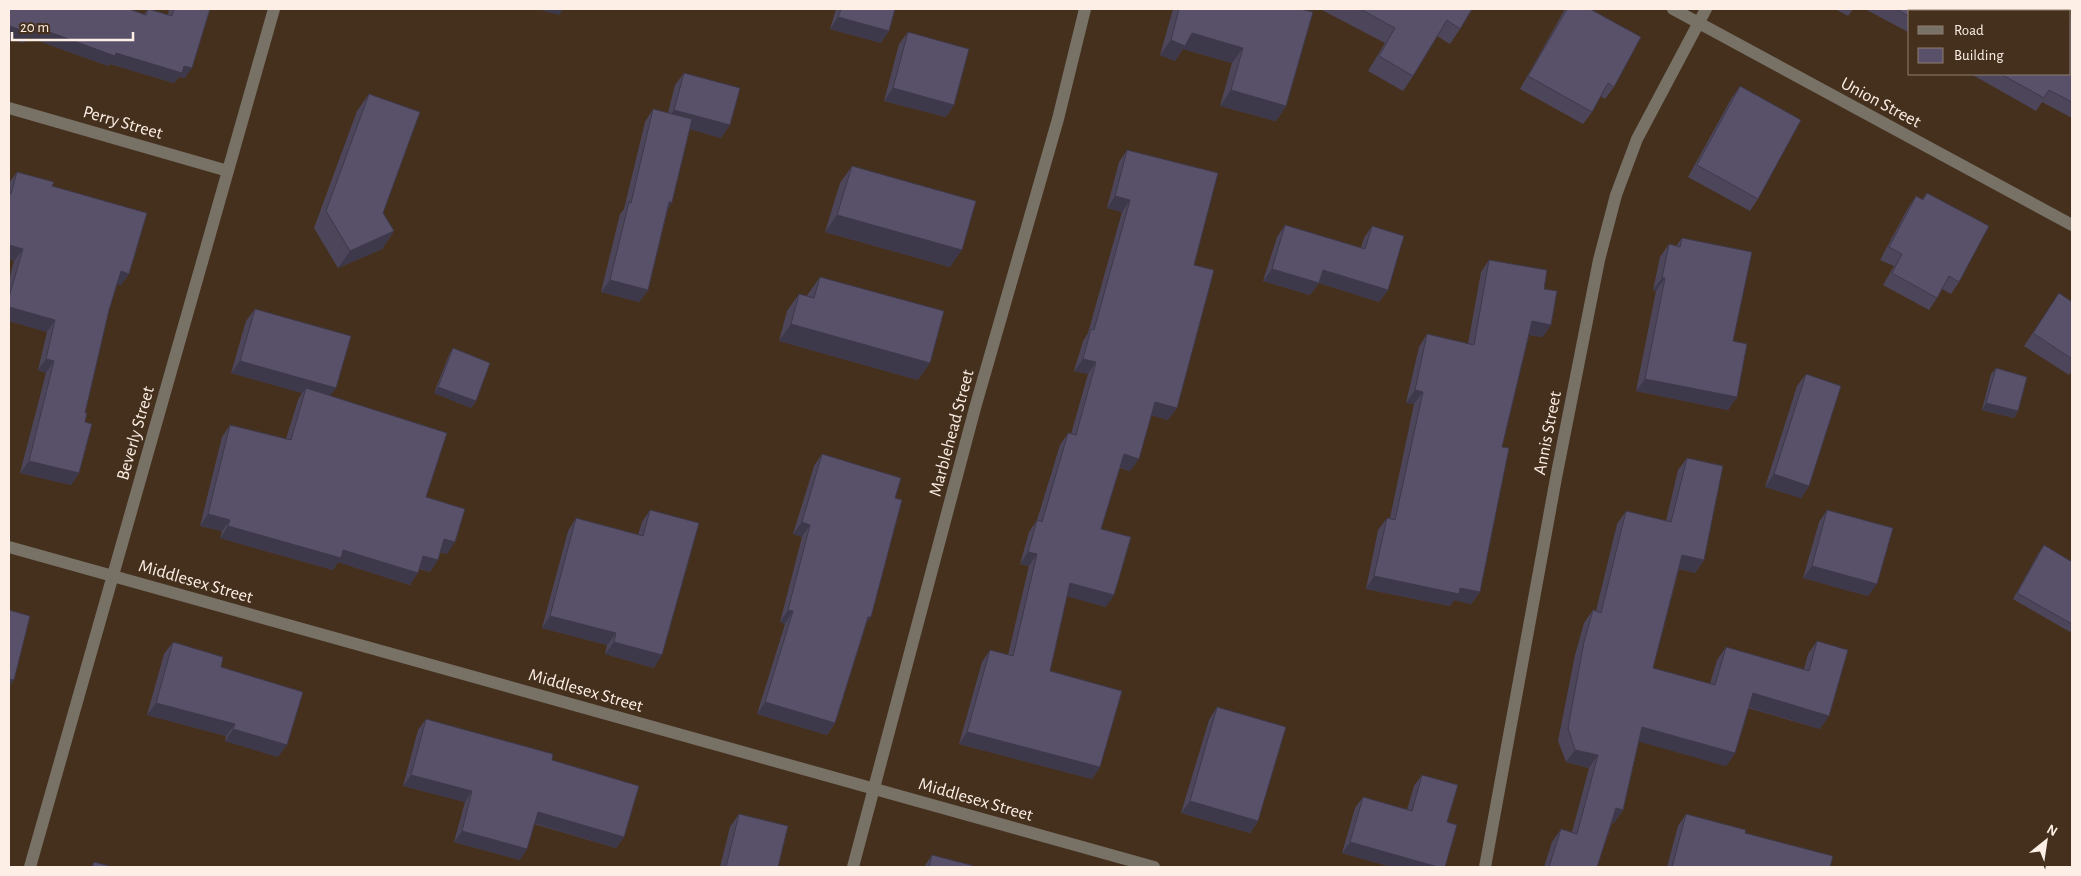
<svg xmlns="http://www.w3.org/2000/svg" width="2081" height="876" font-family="'Alegreya Sans',sans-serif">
<rect width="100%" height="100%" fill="#45301e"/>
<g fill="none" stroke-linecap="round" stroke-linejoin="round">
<path stroke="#777166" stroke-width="12" d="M1673,9L2072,225
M9,108L228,171
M9,547L1154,867
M30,867L274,9
M853,867L975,408L1058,119L1085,9
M1485,867L1556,478L1599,260L1616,195L1637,139L1706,9"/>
</g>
<path fill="#4d465b" d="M9,9L144,14L148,9L168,15L169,9H210L185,78L179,77L174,83L110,64L108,66L28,37L24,43L9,39Z
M836,9H895L881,43L830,29Z
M1173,9H1300L1286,106L1276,121L1220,106L1232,63L1183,49L1175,61L1160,55Z
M1320,9H1472L1460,29L1450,44L1437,36L1413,76L1403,91L1368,71L1385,43Z
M1565,9H1590L1614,87L1605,99L1600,96L1592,112L1583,124L1520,89Z
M1835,9H1853L1848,16Z
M1865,9H2055L1910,11V33Z
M2072,19V118L2042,102L2036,111L1971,74H2070Z
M908,32L954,105L946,117L884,101L899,44Z
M684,73L721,138L690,129L672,202L668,209L648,290L639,302L601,292L620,214L624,209L645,122L653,109L668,113L675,85Z
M1740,86L1758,199L1750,211L1688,177L1731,99Z
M369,94L383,213L394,231L382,249L338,268L314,228L357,111Z
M1127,150L1194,265L1168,420L1151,415L1130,471L1120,468L1101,529L1106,607L1067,596L1050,671L1100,767L1092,779L959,744L982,662L990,650L1008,655L1029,566L1020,564L1029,532L1037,520L1060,445L1068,433L1071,434L1088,374L1074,371L1083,341L1088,333L1122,212L1107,208L1119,162Z
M852,166L950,267L825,232L840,183Z
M17,172L52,186L129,274L121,285L117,284L109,310L85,413V422L79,473L71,485L20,473L46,373L38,370L47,332L9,321V280L14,261L9,259V183Z
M1927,193L1959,282L1951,294L1942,289L1937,298L1929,310L1883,285L1894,266L1880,260L1908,208L1916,196L1922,199Z
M1285,225L1361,248L1364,238L1372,226L1388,290L1379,302L1319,283L1310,295L1263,281L1277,237Z
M1682,238L1733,341L1737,397L1728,410L1636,391L1656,291L1653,290L1660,257L1669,244L1676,246Z
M1489,260L1544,289L1543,337L1529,335L1502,447L1480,592L1471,604L1454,600L1450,606L1366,589L1378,530L1387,518H1390L1414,404L1406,403L1419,347L1427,334L1468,344L1481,272Z
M820,277L918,380L779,341L787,311L799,294L807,296L808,294Z
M2059,293L2072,302V370L2069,375L2024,346Z
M255,309L330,396L426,497L447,554L441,552L430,572L419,569L410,585L338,562L333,570L220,538L222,531L200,526L222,437L230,425L286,439L298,400L302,393L231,373L246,321Z
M453,348L476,401L471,408L434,393L449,355Z
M1996,368L2018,411L2014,418L1982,410L1991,374Z
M1806,374L1809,486L1801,498L1765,487L1797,386Z
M822,454L895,498L866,625L835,723L827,735L757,714L785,624L780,622L802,537L793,534L814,466Z
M1687,458L1704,560L1695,573L1679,569L1653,668L1710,684L1717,660L1726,647L1804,669L1808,654L1817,641L1820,729L1748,708L1735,753L1726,766L1639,741L1623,810L1614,823H1612L1597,867H1544L1552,842L1561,829L1572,832L1589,768L1566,762L1558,741L1575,655L1584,623L1593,610L1596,611L1617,524L1626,511L1666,521L1678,470Z
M650,510L654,668L605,654L607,645L542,628L568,531L576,518L638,535L642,522Z
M1827,510L1868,596L1803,578L1819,522Z
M2044,545L2072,562V629L2070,632L2013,599L2039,552Z
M173,642L278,757L225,741L226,736L147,715L164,654Z
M1217,707L1258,821L1250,833L1181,813L1209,720Z
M426,719L552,760L624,837L616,848L534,824L520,860L454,842L465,802L403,786L418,730Z
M1422,775L1447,822L1445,867H1392L1342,853L1355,808L1363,797L1407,810L1414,786Z
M739,814L778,867H720L730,827Z
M1686,814L1745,833L1830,867H1667L1678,826Z
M932,855L978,867H924Z"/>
<path fill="#3e394a" d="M537,9H563L559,15Z
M838,17L889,31L881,43L830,29Z
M9,26H33L116,53L184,66L192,68L185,78L179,77L174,83L110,64L108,66L28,37L24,43L9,39Z
M1192,33L1243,48L1232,63L1183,49L1175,61L1160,55L1171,40Z
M893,88L954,105L946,117L884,101Z
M1231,90L1286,106L1276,121L1220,106Z
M674,110L730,125L721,138L665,122Z
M1115,196L1130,200L1122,212L1107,208Z
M669,202H672L664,214Z
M837,215L962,250L950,267L825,232Z
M394,231L382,249L338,268L350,251Z
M9,245L23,249L14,261L9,259Z
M1272,269L1323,270L1388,290L1379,302L1319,283L1310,295L1263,281Z
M121,271L129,274L121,285L113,283Z
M1662,278H1665L1656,291L1653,290Z
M610,280L648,290L639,302L601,292Z
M9,307L55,320L47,332L9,321Z
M1532,321L1551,325L1543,337L1523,334Z
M791,324L930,363L918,380L779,341Z
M46,359L54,361L46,373L38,370Z
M1083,359L1096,362L1088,374L1074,371Z
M240,361L336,388L327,400L306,388L302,393L231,373Z
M1645,379L1737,397L1728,410L1636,391Z
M438,387L476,401L471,408L434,393Z
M1415,390L1423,392L1414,404L1406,403Z
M1155,402L1177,408L1168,420L1147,414Z
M1986,403L2018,411L2014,418L1982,410Z
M1124,454L1139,459L1130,471L1116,466Z
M29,461L79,473L71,485L20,473Z
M1774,474L1809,486L1801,498L1765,487Z
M208,514L230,520L222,531L200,526Z
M802,522L810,525L802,537L793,534Z
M228,526L343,550L418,573L410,585L338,562L333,570L220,538Z
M444,539L455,542L447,554L436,551Z
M1028,552L1037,554L1029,566L1020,564Z
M1682,555L1704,560L1695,573L1673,567Z
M423,556L438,560L430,572L415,567Z
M1812,566L1877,584L1868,596L1803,578Z
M1374,576L1460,588L1480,592L1471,604L1454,600L1450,606L1366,589Z
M1070,583L1114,595L1106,607L1062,595Z
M788,610L793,611L785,624L780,622Z
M550,616L616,633L607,645L542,628Z
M868,617H871L862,630Z
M614,642L662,655L654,668L605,654Z
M9,679L14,680L9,687Z
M1753,693L1829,716L1820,729L1744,706Z
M765,702L835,723L827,735L757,714Z
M156,703L235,724L226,736L147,715Z
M1642,727L1735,753L1726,766L1633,740Z
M233,729L287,745L278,757L225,741Z
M967,732L1100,767L1092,779L959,744Z
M1575,750L1598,755L1589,768L1566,762Z
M411,775L472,791L465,802L403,786Z
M1190,801L1258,821L1250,833L1181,813Z
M1616,808L1623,810L1614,823L1607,821Z
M538,812L624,837L616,848L530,822Z
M462,831L527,849L520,860L454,842Z
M1350,842L1438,867H1392L1342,853Z"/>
<path fill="#59516a" stroke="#3e394a" d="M9,9H129L146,15L148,9L172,16L174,9H210L192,68L184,66L182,73L116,53L115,56L33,26L31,33L9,26Z
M841,9H895L889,31L838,17Z
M1179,9H1300L1313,12L1286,106L1231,90L1243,48L1192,33L1185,46L1171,40Z
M1360,9H1472L1460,29L1447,20L1413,76L1379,56L1395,28Z
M1567,9H1590L1641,37L1614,87L1608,83L1592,112L1528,76Z
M1896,9H2055L2059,11H1910V17Z
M2070,17L2072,19V102L2049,90L2044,98L2001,74H2070Z
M908,32L969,49L954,105L893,88Z
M684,73L740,88L730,125L674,110Z
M1740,86L1801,120L1758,199L1697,165Z
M369,94L420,112L383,213L394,231L350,251L326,211Z
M653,109L692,119L672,202H669L648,290L610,280L629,202L631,203Z
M1127,150L1218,173L1194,265L1214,270L1177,408L1155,402L1139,459L1124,454L1101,529L1131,537L1114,595L1070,583L1050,671L1122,691L1100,767L967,732L990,650L1013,656L1037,554L1028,552L1037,520L1042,522L1068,433L1076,435L1096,362L1083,359L1091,329L1094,330L1130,200L1115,196Z
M852,166L976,201L962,250L837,215Z
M17,172L54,182L52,186L147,213L129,274L121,271L109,310L85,413H87L85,422L92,424L79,473L29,461L54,361L46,359L55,320L9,307V297L23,249L9,245V193L11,194Z
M1927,193L1989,226L1959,282L1949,276L1937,298L1892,273L1902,254L1889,247L1916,196L1923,200Z
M1285,225L1365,249L1372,226L1404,236L1388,290L1323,270L1319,283L1272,269Z
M1682,238L1752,252L1733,341L1747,344L1737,397L1645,379L1665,278H1662L1669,244L1680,247Z
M1489,260L1547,270L1544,289L1557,291L1551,325L1532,321L1502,447L1509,448L1480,592L1460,588L1459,594L1374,576L1387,518L1395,520L1423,392L1415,390L1427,334L1474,345Z
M820,277L944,311L930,363L791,324L799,294L814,298Z
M2059,293L2072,302V359L2033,333Z
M255,309L351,336L336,388L240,361Z
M453,348L490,363L476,401L438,387Z
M1996,368L2027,377L2018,411L1986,403Z
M1806,374L1841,386L1809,486L1774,474Z
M306,388L447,433L426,497L465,509L455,542L444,539L438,560L423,556L418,573L343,550L341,558L228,526L230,520L208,514L230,425L291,440Z
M822,454L901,478L895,498L902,500L871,617H868L835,723L765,702L793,611L788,610L810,525L802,522Z
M1687,458L1723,466L1704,560L1682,555L1653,668L1715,685L1726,647L1809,671L1817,641L1848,650L1829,716L1753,693L1735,753L1642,727L1623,810L1616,808L1597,867H1549L1561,829L1577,834L1598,755L1575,750L1568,728L1584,642L1593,610L1601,613L1626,511L1671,522Z
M650,510L699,523L662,655L614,642L616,633L550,616L576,518L643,536Z
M1827,510L1893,528L1877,584L1812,566Z
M2044,545L2072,562V624L2017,593Z
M9,610L30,616L14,680L9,679Z
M173,642L223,657L221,667L303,692L287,745L233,729L235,724L156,703Z
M1217,707L1286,727L1258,821L1190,801Z
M426,719L553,754L552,760L639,786L624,837L538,812L527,849L462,831L472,791L411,775Z
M1422,775L1458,785L1447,822L1457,825L1445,867H1438L1350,842L1363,797L1412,811Z
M739,814L788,826L778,867H726Z
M1686,814L1746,830L1745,833L1833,856L1830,867H1672Z
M932,855L978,867H929Z
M94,862L113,867H92Z"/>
<g text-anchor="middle" stroke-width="4.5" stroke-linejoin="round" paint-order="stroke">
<g font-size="18" fill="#fdefe5" stroke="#45301e">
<text transform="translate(1881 102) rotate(28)" y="6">Union Street</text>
<text transform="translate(123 122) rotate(16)" y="6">Perry Street</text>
<text transform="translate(135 433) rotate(-74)" y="6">Beverly Street</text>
<text transform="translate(951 433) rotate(-75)" y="6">Marblehead Street</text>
<text transform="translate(1547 433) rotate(-79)" y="6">Annis Street</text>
<text transform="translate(196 581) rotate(16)" y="6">Middlesex Street</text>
<text transform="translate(586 690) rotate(16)" y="6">Middlesex Street</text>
<text transform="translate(976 799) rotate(16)" y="6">Middlesex Street</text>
</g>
</g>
<rect width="2081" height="876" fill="none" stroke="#fdefe5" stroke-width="20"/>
<rect x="1908" y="10" width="162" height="65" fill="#45301e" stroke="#8f7c6e"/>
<rect x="1918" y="26" width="25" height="8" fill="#777166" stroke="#8f7c6e"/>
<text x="1954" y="35" font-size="15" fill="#fdefe5">Road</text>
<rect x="1918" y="48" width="25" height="15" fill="#59516a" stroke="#8f7c6e"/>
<text x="1954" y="60" font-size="15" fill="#fdefe5">Building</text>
<g transform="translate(2046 841) rotate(30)" stroke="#45301e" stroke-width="4" paint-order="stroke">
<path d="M0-4L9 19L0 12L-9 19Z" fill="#fdefe5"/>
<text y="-8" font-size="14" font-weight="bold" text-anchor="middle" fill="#fdefe5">N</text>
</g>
<path d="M12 32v8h121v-8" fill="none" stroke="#fdefe5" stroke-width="2.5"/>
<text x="20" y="32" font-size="15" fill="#fdefe5" stroke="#45301e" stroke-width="4" paint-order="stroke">20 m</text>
</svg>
